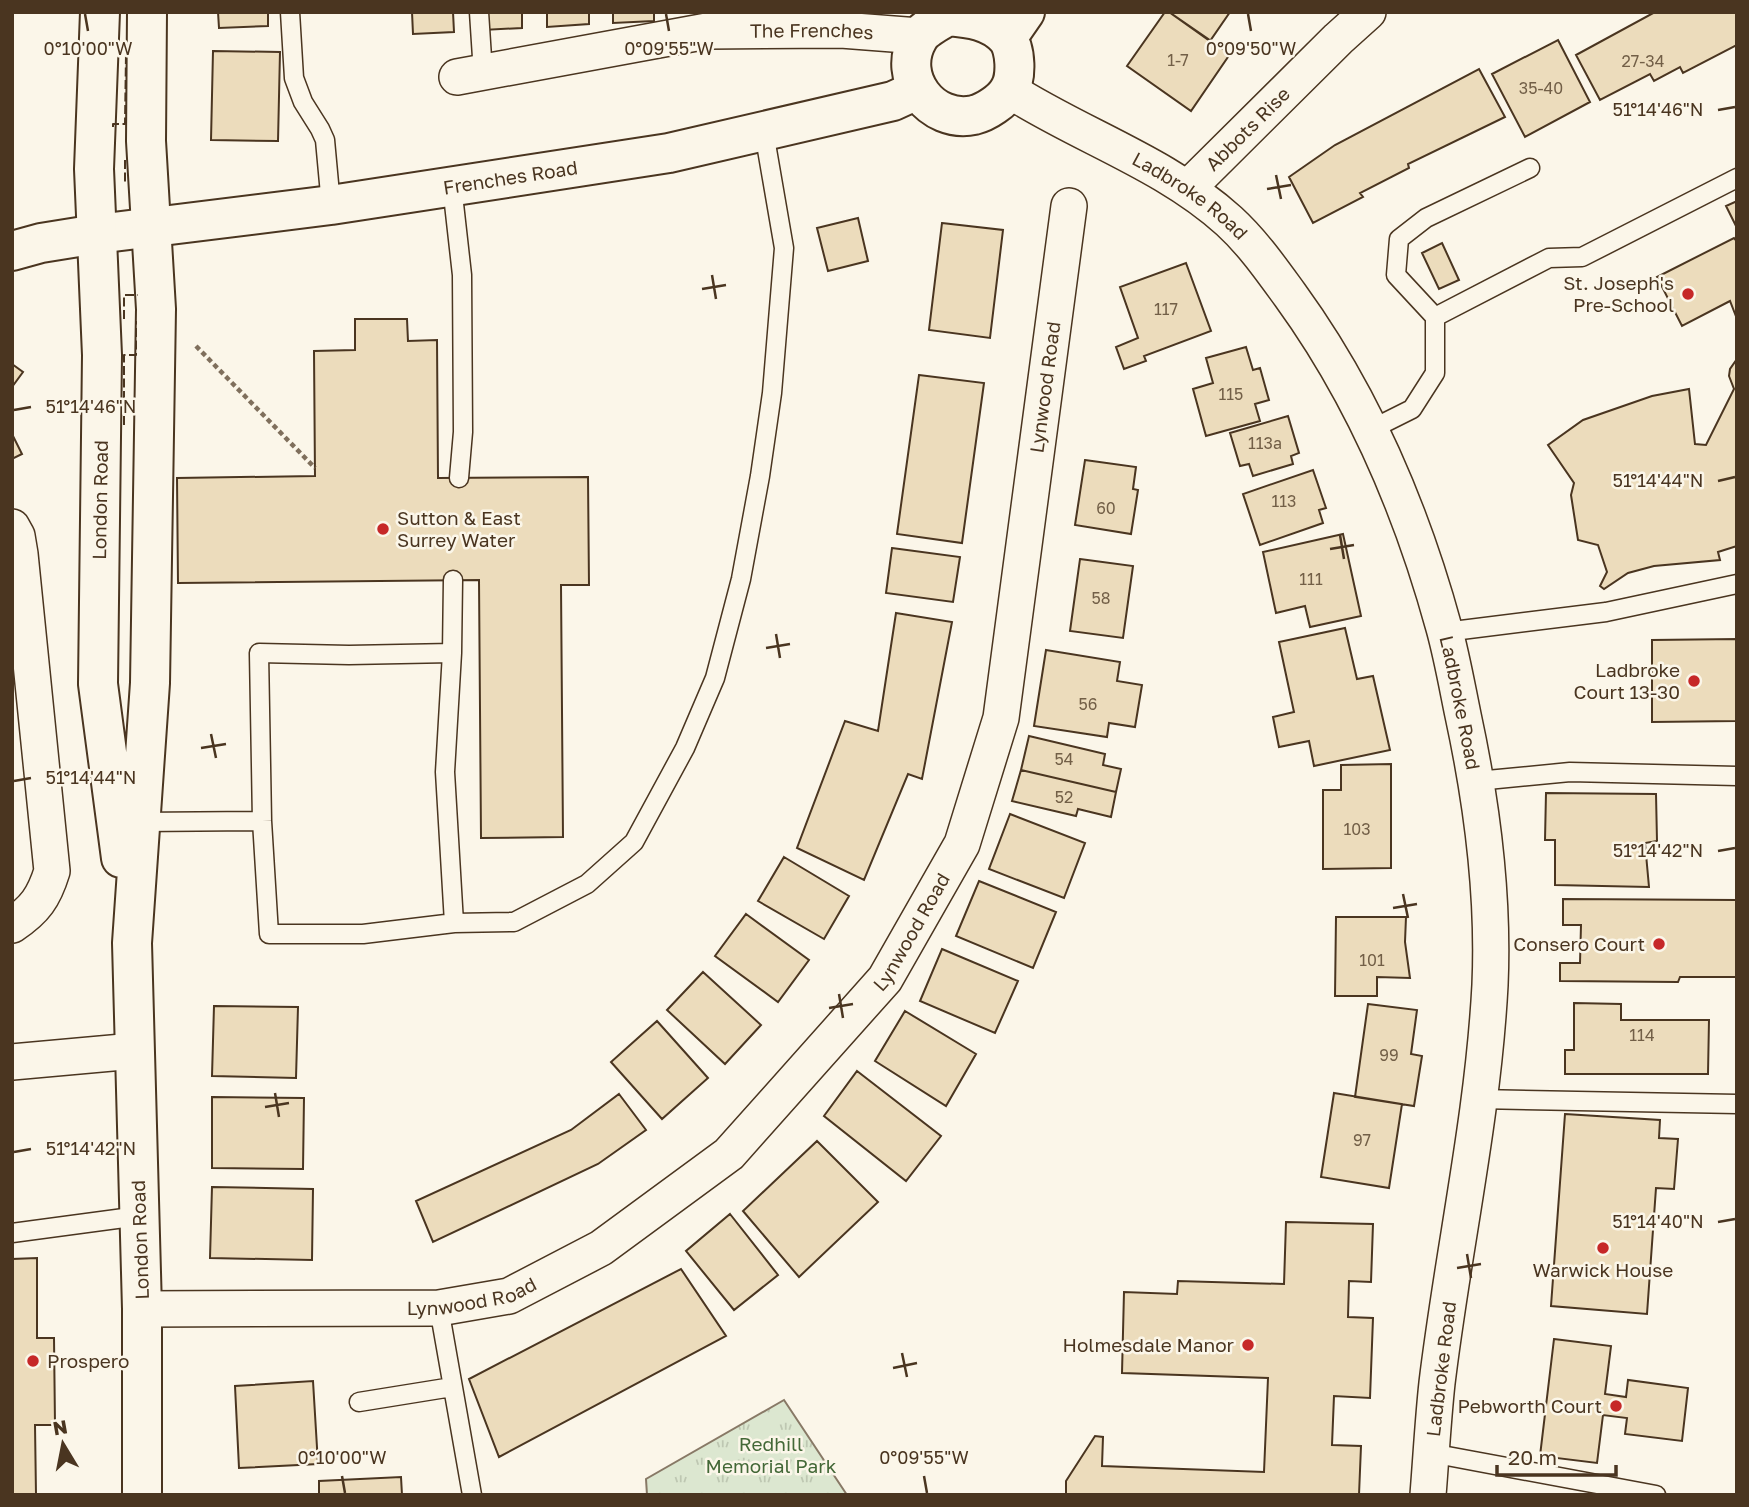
<svg xmlns="http://www.w3.org/2000/svg" width="1749" height="1507" font-family="'Golos Text',sans-serif">
<defs>
<pattern id="park-tufts" width="24" height="20" patternUnits="userSpaceOnUse" patternTransform="scale(1.75)"><rect width="24" height="20" fill="#dce7d0"/><path d="M3 7l-1-3M5 7V3M7 7l1-3M15 17l-1-3M17 17v-4M19 17l1-3" fill="none" stroke="#bec7b2"/></pattern>
</defs>
<rect width="100%" height="100%" fill="#fbf6e9"/>
<path fill="url(#park-tufts)" stroke="#887966" stroke-width="2" d="M784,1400L847,1495H647L646,1479Z"/>
<path fill="#ecdcbc" stroke="#4a3520" stroke-width="2" d="M218,12H268V26L219,28Z
M412,12H453L454,32L413,34Z
M482,12H522V28L483,30Z
M547,12H589V24L547,27Z
M613,12H654V21L613,23Z
M1165,12H1169L1230,54L1191,111L1127,66Z
M1169,12H1230L1210,41Z
M1655,12H1737V45L1683,73L1680,67L1654,81L1650,74L1600,100L1576,55Z
M1558,40L1590,102L1525,137L1492,74Z
M213,51L280,52L278,141L211,140Z
M1479,69L1505,117L1408,164L1409,168L1360,193L1363,197L1313,223L1289,177L1335,145Z
M1737,201V228L1726,206Z
M858,218L868,261L828,271L817,228Z
M942,223L1003,230L990,338L929,330Z
M1734,238L1737,242V319L1730,301L1682,326L1657,277Z
M1442,243L1459,280L1439,289L1422,253Z
M1186,263L1211,331L1144,356L1146,361L1124,369L1116,347L1138,338L1120,287Z
M355,319H407L408,341L437,340L438,478L588,477L589,585H561L563,837L481,838L479,580L178,583L177,478L315,476L314,351L355,350Z
M1246,347L1253,370L1260,368L1269,400L1255,404L1260,421L1206,436L1193,389L1213,383L1206,358Z
M1737,359V546L1718,552L1720,560L1654,566L1628,573L1604,589L1600,586L1607,572L1598,545L1578,540L1571,495L1574,483L1548,445L1583,420L1652,396L1689,389L1695,444L1706,445L1734,389L1729,376L1730,369Z
M12,364L23,372L12,387Z
M919,375L984,383L962,543L897,534Z
M1288,416L1299,453L1291,456L1293,464L1253,476L1249,464L1240,466L1230,433Z
M12,434L22,454L12,459Z
M1085,460L1136,467L1133,489L1138,490L1131,534L1075,525Z
M1313,470L1326,508L1319,510L1323,523L1260,545L1243,494Z
M1343,534L1361,616L1310,627L1305,606L1276,613L1263,552Z
M892,548L960,557L953,602L886,593Z
M1080,559L1133,566L1123,638L1070,631Z
M896,613L952,622L922,779L908,774L864,880L797,848L845,721L878,731Z
M1345,628L1357,679L1373,676L1390,750L1314,766L1309,741L1279,747L1273,717L1294,712L1279,642Z
M1737,639V721L1652,722V640Z
M1046,650L1120,662L1117,681L1142,685L1135,727L1109,723L1107,737L1034,726Z
M1029,736L1105,754L1103,765L1121,769L1116,792L1021,770Z
M1391,764V868L1323,869V790H1341V765Z
M1021,770L1116,792L1111,817L1078,809L1076,816L1012,801Z
M1546,793L1656,794L1657,841L1645,843L1649,887L1555,885V840H1545Z
M1010,814L1085,843L1064,898L989,869Z
M784,857L849,896L824,939L758,901Z
M979,881L1056,912L1033,968L956,936Z
M1563,899L1737,900V977H1680L1678,982L1560,981V963H1580L1581,925H1563Z
M746,914L809,960L778,1002L715,956Z
M1336,917H1406L1405,942L1410,978L1377,977V996H1335Z
M942,949L1018,981L995,1033L920,1001Z
M703,972L761,1025L725,1064L667,1010Z
M1574,1003L1621,1004V1020H1709L1708,1074H1565V1050H1574Z
M1368,1004L1417,1010L1411,1054L1422,1056L1414,1106L1355,1097Z
M214,1006L298,1007L296,1078L212,1076Z
M905,1011L976,1054L946,1106L875,1061Z
M657,1021L708,1078L662,1119L611,1062Z
M857,1071L941,1136L906,1181L824,1116Z
M1334,1093L1402,1104L1389,1188L1321,1177Z
M619,1094L646,1130L598,1164L433,1242L416,1201L571,1130Z
M212,1097L304,1098L303,1169L212,1168Z
M1565,1114L1660,1120L1659,1138L1678,1139L1674,1189L1656,1188L1647,1314L1551,1306Z
M817,1141L878,1202L799,1277L743,1211Z
M212,1187L313,1189L312,1260L210,1258Z
M730,1214L778,1275L734,1310L686,1251Z
M1286,1222L1373,1224L1371,1282L1349,1281L1348,1317L1373,1318L1370,1398L1334,1396L1332,1445L1361,1446L1359,1495H1066V1481L1095,1436L1103,1437L1102,1466L1264,1472L1268,1378L1122,1373L1124,1292L1177,1294L1178,1281L1284,1284Z
M37,1258V1338H54L55,1425H35L36,1495H12V1259Z
M681,1269L726,1336L499,1457L469,1379Z
M1554,1339L1611,1346L1605,1394L1626,1397L1628,1380L1688,1388L1682,1441L1625,1434L1627,1418L1603,1415L1597,1463L1540,1456Z
M313,1381L318,1464L239,1468L235,1386Z
M401,1477L402,1495H319V1481Z"/>
<g fill="none" stroke-linecap="round" stroke-linejoin="round">
<g stroke="#4a3520" stroke-width="21">
<path id="service" d="M290,12L294,78L303,102L320,129L325,140L331,205
M479,12L483,73
M452,186L462,275L463,432L459,478
M1435,317L1549,258L1582,257L1737,178
M1370,430L1412,409L1435,373V317L1396,275L1399,239L1426,218L1530,168
M453,580L452,653L445,772L454,923
M1445,632L1606,612L1737,584
M452,653L349,655L259,653L262,821L269,934H363L454,923L514,922L587,884L634,842L685,748L715,678L741,579L760,476L772,393L784,248L764,132
M1477,781L1570,772L1737,776
M140,822L262,821
M1478,1099L1737,1104
M12,1233L139,1216
M439,1308L472,1495
M359,1402L452,1387
M1431,1453L1656,1495"/>
</g>
<g stroke="#4a3520" stroke-width="38">
<g id="minor">
<path id="s1" d="M457,77L707,31L841,30L919,36"/>
<path id="s2" d="M1009,90C1081,136 1165,163 1229,221C1253,243 1271,269 1290,295C1362,394 1412,511 1444,628C1452,657 1457,686 1463,715C1482,803 1494,895 1490,985C1483,1119 1453,1250 1437,1383C1433,1420 1431,1458 1428,1495"/>
<path id="s3" d="M1188,188L1338,39L1368,12"/>
<path d="M12,527L17,536L20,554L52,871C44,897 35,910 12,925"/>
<path d="M12,1062L134,1051"/>
<path id="s4" d="M142,1309L439,1308L509,1296L601,1248L729,1154L885,979L962,844L1001,718L1069,206"/>
</g>
</g>
<g stroke="#4a3520" stroke-width="42">
<g id="tertiary">
<path d="M948,16C969,18 991,20 1007,38C1016,49 1017,78 1009,90C1003,101 986,112 974,115C931,124 896,77 918,39C923,29 938,22 948,16Z"/>
<path d="M1007,38L1025,12"/>
<path id="s5" d="M12,251L41,243L97,234L331,205L669,153L893,101L917,90"/>
</g>
</g>
<g stroke="#4a3520" stroke-width="42">
<path id="primary" d="M100,12L94,169L102,355L98,684L121,858
M142,1495V1309L132,943L150,683L156,309L146,141L147,12"/>
</g>
<path stroke="#7f6f5c" stroke-width="4.5" stroke-dasharray="5 3.5" stroke-linecap="butt" d="M196,346L315,468"/>
<use href="#service" stroke="#fbf6e9" stroke-width="18"/>
<use href="#minor" stroke="#fbf6e9" stroke-width="35"/>
<use href="#tertiary" stroke="#fbf6e9" stroke-width="38"/>
<use href="#primary" stroke="#fbf6e9" stroke-width="38"/>
<path stroke="#4a3520" stroke-width="2" stroke-dasharray="9 3.5" stroke-linecap="butt" d="M113,127V124H125L126,55
M125,160V182
M124,319V295H138
M124,425V355H136V321"/>
</g>
<path fill="none" stroke="#4a3520" stroke-width="2.5" d="M85,14L88,31M666,14L669,31M1248,14L1251,31M1718,110L1735,107M1276,175L1281,199M1267,189L1291,185M712,275L716,299M702,289L726,285M14,410L31,407M1718,481L1735,477M1340,535L1344,559M1330,549L1354,545M776,634L780,658M766,648L790,644M211,734L216,758M201,748L226,744M14,781L31,778M1718,851L1735,848M1403,894L1408,918M1393,908L1417,904M839,994L843,1018M829,1008L853,1004M275,1093L279,1117M265,1107L289,1103M14,1152L31,1149M1718,1222L1735,1219M1467,1254L1471,1278M1457,1268L1481,1264M902,1353L907,1377M893,1368L917,1363M342,1476L345,1493M924,1476L927,1493"/>
<g fill="#c62828" stroke="#fbf6e9" stroke-width="2.5">
<circle cx="1688" cy="294" r="7"/>
<circle cx="383" cy="529" r="7"/>
<circle cx="1694" cy="681" r="7"/>
<circle cx="1659" cy="944" r="7"/>
<circle cx="1603" cy="1248" r="7"/>
<circle cx="1248" cy="1345" r="7"/>
<circle cx="33" cy="1361" r="7"/>
<circle cx="1616" cy="1406" r="7"/>
</g>
<g text-anchor="middle" stroke-width="5" stroke-linejoin="round" paint-order="stroke">
<g font-size="16" fill="#725f47">
<text x="1178" y="66">1-7</text>
<text x="1643" y="67">27-34</text>
<text x="1541" y="94">35-40</text>
<text x="1166" y="315">117</text>
<text x="1231" y="400">115</text>
<text x="1265" y="449">113a</text>
<text x="1284" y="507">113</text>
<text x="1106" y="514">60</text>
<text x="1311" y="585">111</text>
<text x="1101" y="604">58</text>
<text x="1088" y="710">56</text>
<text x="1064" y="765">54</text>
<text x="1064" y="803">52</text>
<text x="1357" y="835">103</text>
<text x="1372" y="966">101</text>
<text x="1642" y="1041">114</text>
<text x="1389" y="1061">99</text>
<text x="1362" y="1146">97</text>
</g>
<g font-size="19" fill="#4a3520" stroke="#fbf6e9">
<text dy="7" stroke="none"><textPath href="#s1" startOffset="359">The Frenches</textPath></text>
<text dy="7" stroke="none"><textPath href="#s3" startOffset="84">Abbots Rise</textPath></text>
<text dy="7" stroke="none"><textPath href="#s5" startOffset="504">Frenches Road</textPath></text>
<text dy="7" stroke="none"><textPath href="#s2" startOffset="210">Ladbroke Road</textPath></text>
<text dy="7" stroke="none"><textPath href="#s4" startOffset="1486">Lynwood Road</textPath></text>
<text transform="translate(100 500) rotate(-89)" y="7">London Road</text>
<text dy="7" stroke="none"><textPath href="#s2" startOffset="798">Ladbroke Road</textPath></text>
<text dy="7" stroke="none"><textPath href="#s4" startOffset="919">Lynwood Road</textPath></text>
<text transform="translate(140 1240) rotate(-92)" y="7">London Road</text>
<text dy="7" stroke="none"><textPath href="#s4" startOffset="331">Lynwood Road</textPath></text>
<text transform="translate(1441 1369) rotate(-83)" y="7">Ladbroke Road</text>
</g>
<g font-size="19" fill="#4a3520" stroke="#fbf6e9" text-anchor="end">
<text x="1674" y="290">St. Joseph's<tspan x="1674" dy="22">Pre-School</tspan></text>
<text x="397" y="525" text-anchor="start">Sutton &amp; East<tspan x="397" dy="22">Surrey Water</tspan></text>
<text x="1680" y="677">Ladbroke<tspan x="1680" dy="22">Court 13-30</tspan></text>
<text x="1645" y="951">Consero Court</text>
<text x="1603" y="1277" text-anchor="middle">Warwick House</text>
<text x="1234" y="1352">Holmesdale Manor</text>
<text x="47" y="1368" text-anchor="start">Prospero</text>
<text x="1602" y="1413">Pebworth Court</text>
</g>
<g font-size="19" fill="#436837" stroke="#fbf6e9">
<text x="771" y="1451">Redhill<tspan x="771" dy="22">Memorial Park</tspan></text>
</g>
</g>
<g font-size="18" text-anchor="middle" fill="#4a3520" stroke="#fbf6e9" stroke-width="5" stroke-linejoin="round" paint-order="stroke">
<text x="88" y="55">0°10'00"W</text>
<text x="669" y="55">0°09'55"W</text>
<text x="1251" y="55">0°09'50"W</text>
<text x="1658" y="116">51°14'46"N</text>
<text x="91" y="413">51°14'46"N</text>
<text x="1658" y="487">51°14'44"N</text>
<text x="91" y="784">51°14'44"N</text>
<text x="1658" y="857">51°14'42"N</text>
<text x="91" y="1155">51°14'42"N</text>
<text x="1658" y="1228">51°14'40"N</text>
<text x="342" y="1464">0°10'00"W</text>
<text x="924" y="1464">0°09'55"W</text>
</g>
<rect width="1749" height="1507" fill="none" stroke="#4a3520" stroke-width="28"/>
<g transform="translate(63 1444) rotate(350)" stroke="#fbf6e9" stroke-width="5" paint-order="stroke">
<path d="M0-5L12 26L0 18L-12 26Z" fill="#4a3520"/>
<text y="-10" font-size="19" font-weight="bold" text-anchor="middle" fill="#4a3520">N</text>
</g>
<path d="M1497 1465v10h119v-10" fill="none" stroke="#4a3520" stroke-width="3.5"/>
<text x="1508" y="1465" font-size="21" fill="#4a3520" stroke="#fbf6e9" stroke-width="5" paint-order="stroke">20 m</text>
</svg>
